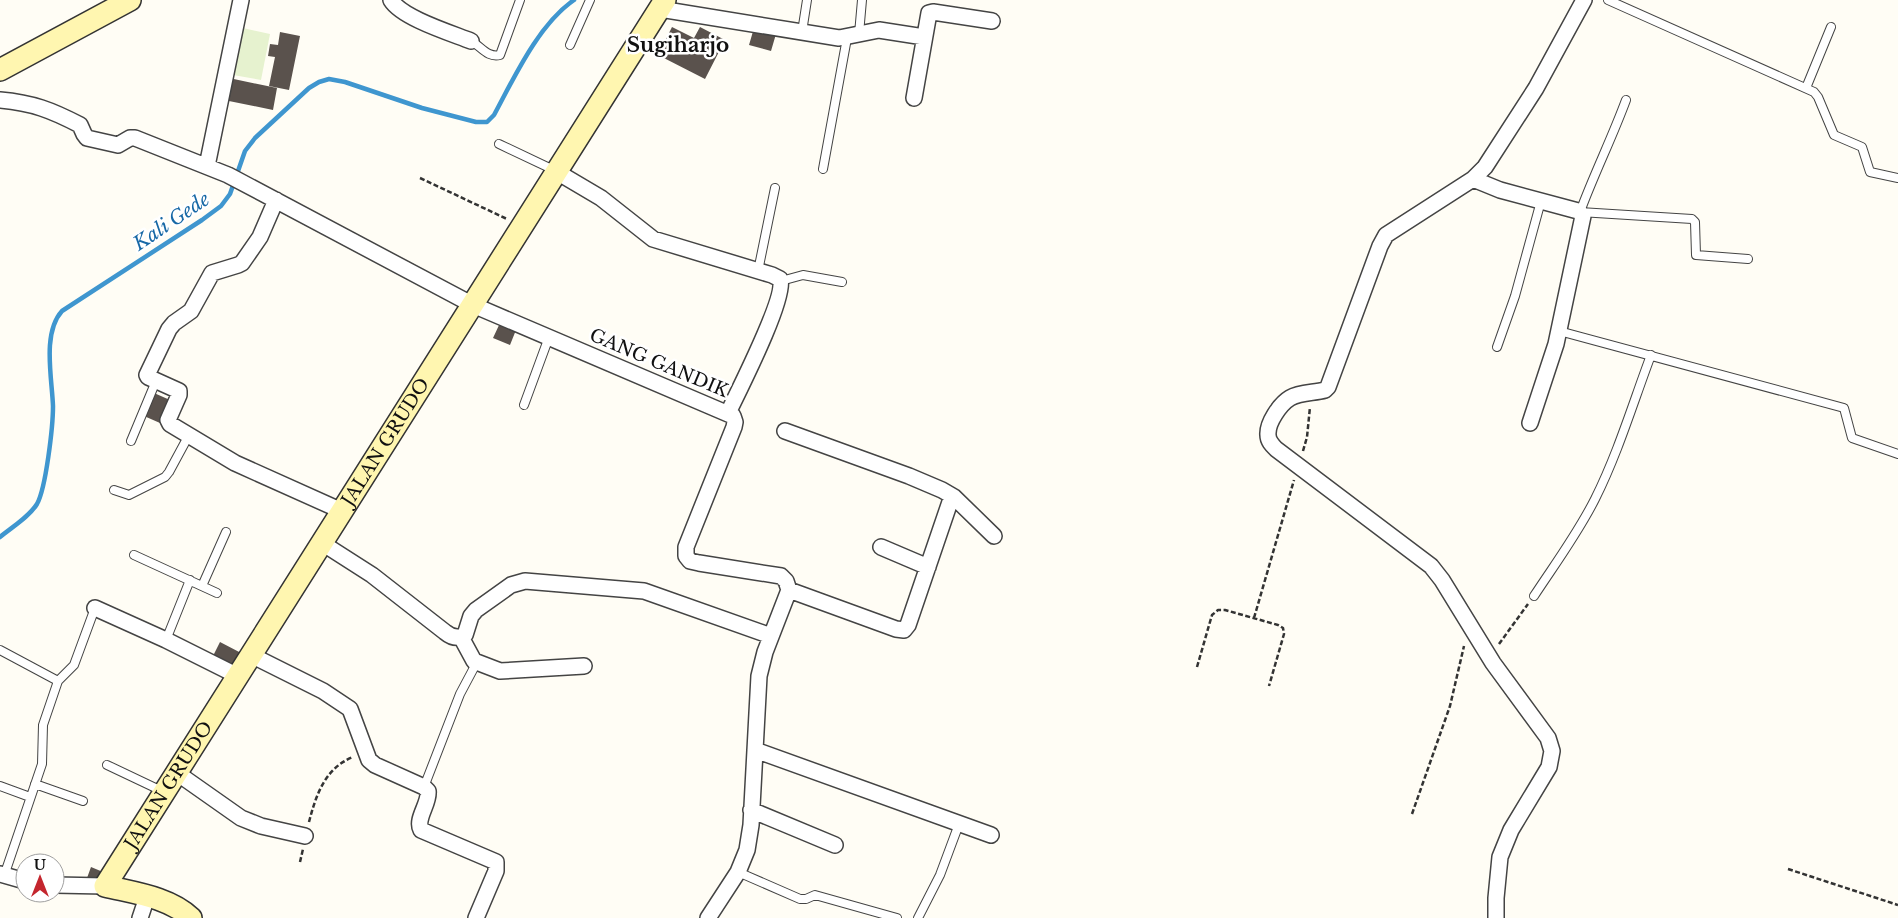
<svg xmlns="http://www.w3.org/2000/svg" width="1898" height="918" font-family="'Libre Baskerville',serif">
<rect width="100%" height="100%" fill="#fffdf5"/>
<path fill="#e6f2cf" d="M243,28L270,34L261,80L233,75Z"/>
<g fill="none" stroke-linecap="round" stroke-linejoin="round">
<path stroke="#3f96cf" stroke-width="4.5" d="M0,537C12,527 29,517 37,504C46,488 53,426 53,406C52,378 42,333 62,311L202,220L221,206L230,194L245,151L255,138L309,88L319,82L329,79L345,82L422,108L476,122H487L494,115C514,78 538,25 574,0"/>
</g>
<path fill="#5a524d" d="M672,27L694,38L700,27L725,40L705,79L658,55Z
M754,28L776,34L771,51L749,45Z
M280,32L300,36L289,90L269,86L275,57L268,56L270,44L278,45Z
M229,78L277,88L273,110L224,100Z
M500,323L516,330L510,345L493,338Z
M154,393L170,400L160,423L144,416Z
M220,642L243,654L235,669L212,658Z
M91,867L103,872L99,882L87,878Z"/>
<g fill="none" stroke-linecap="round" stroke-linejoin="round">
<g stroke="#444" stroke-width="10">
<path id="lane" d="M1608,0L1814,92L1818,97L1834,135L1862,147L1870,172L1898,178
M802,32L807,0
M859,34L862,0
M471,41C481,46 487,58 500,55L520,0
M570,45L590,0
M1806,88L1831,27
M1626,100C1612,138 1594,174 1580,212L1692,219L1695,222L1696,255L1748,259
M499,144L556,171
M823,169L847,38
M758,271L775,188
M781,281L803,275L842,282
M1559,331L1844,408L1852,438L1898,454
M1497,347L1515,296L1541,201
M524,405L549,337
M131,441L156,381
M114,490L129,495L165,477L169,472L189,435
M134,555L217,593
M202,586L226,532
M1534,596C1555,564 1578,533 1595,499C1618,453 1633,403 1651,355
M166,640L190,580
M0,650L58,681
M107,765L164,792
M35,784L83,801
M0,786L30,797
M424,787L460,694L477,662
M738,872L800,899H806L815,895L897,918
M4,876L42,764L43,725L58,681L74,665L95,608
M918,918L940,875L959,824"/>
</g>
<g stroke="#444" stroke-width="18">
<path id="street" d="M391,0C402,18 451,33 471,41
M660,9L839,38L879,30L924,37
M914,98L929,13L933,12L992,21
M0,100C33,103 51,110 80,125L84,134L87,138L118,145L130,138H135L228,175L473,305L733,416L735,422L734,427L686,547V556L690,561L699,563L781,576L786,581L789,590L765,652L759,676L751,825L747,850L738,872L708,918
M207,166L241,0
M557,172L601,198L653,239L772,275L780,279C787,296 738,392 728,413
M1473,179L1386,235L1380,246L1328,387L1325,390C1314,393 1300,392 1290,398C1280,404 1267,423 1268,435C1268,441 1272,445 1276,449L1431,566L1442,580L1493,663L1548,738L1552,751L1549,767L1511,830L1500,857L1496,898V918
M276,200L260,237L242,263L238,265L212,273L191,311L174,323L169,329L147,375L148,377L179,391V395L168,420L170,424L235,463L342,511
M1530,423L1556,344L1583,216L1578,211L1500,190L1473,179L1485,167L1536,88L1584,0
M785,431L909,476L942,490L954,497L994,536
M322,543L372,575L445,632C451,637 458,639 465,635L471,616L476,610L511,585L525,581L644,591L771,636
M881,547L928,567
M789,590L896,629L904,630L908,625L952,496
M95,608L166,640L238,676
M461,637L474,661L500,671L584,666
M251,655L323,691L350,709L369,760L375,765L424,787L428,791C430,803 415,819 421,830L496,862V871L476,918
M755,750L991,835
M177,773L241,818L261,826L305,836
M751,810L835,845
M0,874L25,881
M55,885L105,886
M140,918L147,897"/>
</g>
<g stroke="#333" stroke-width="24">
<g id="secondary">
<path d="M0,70L130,0"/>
<path id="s1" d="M191,918C169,897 134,893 105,886L665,0"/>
</g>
</g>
<path stroke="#333" stroke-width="2.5" stroke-dasharray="5 2.5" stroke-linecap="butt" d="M420,178L507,219
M1303,451L1307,437L1310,407
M1254,618L1294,480
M1499,644L1528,604
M1197,667L1212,615L1218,610H1225L1278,625L1283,628L1284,634L1269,686
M1412,814L1450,706L1464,646
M309,822C316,795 325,768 353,757
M300,862L303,849
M1788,869L1898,905"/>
<use href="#lane" stroke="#fff" stroke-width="8"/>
<use href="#street" stroke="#fff" stroke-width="15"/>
<use href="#secondary" stroke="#fff6b0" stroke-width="21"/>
</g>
<g text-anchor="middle" stroke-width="5" stroke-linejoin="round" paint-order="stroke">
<g font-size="18" fill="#111" stroke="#fff">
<text transform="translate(659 363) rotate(23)" y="6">GANG GANDIK</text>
<text dy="6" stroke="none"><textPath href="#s1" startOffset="618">JALAN GRUDO</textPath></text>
<text dy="6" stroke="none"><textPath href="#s1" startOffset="212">JALAN GRUDO</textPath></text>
</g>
<g font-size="19" font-style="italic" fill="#1768a6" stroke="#fff">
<text transform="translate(171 221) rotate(-34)" y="7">Kali Gede</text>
</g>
<g font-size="20" font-weight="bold" fill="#111" stroke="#fff">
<text x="678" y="52">Sugiharjo</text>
</g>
</g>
<g transform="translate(40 878)"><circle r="24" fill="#ffffff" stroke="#a0a0a0"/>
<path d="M0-4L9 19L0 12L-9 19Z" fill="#c4262e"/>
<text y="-8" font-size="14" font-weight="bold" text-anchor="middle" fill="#111111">U</text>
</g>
</svg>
